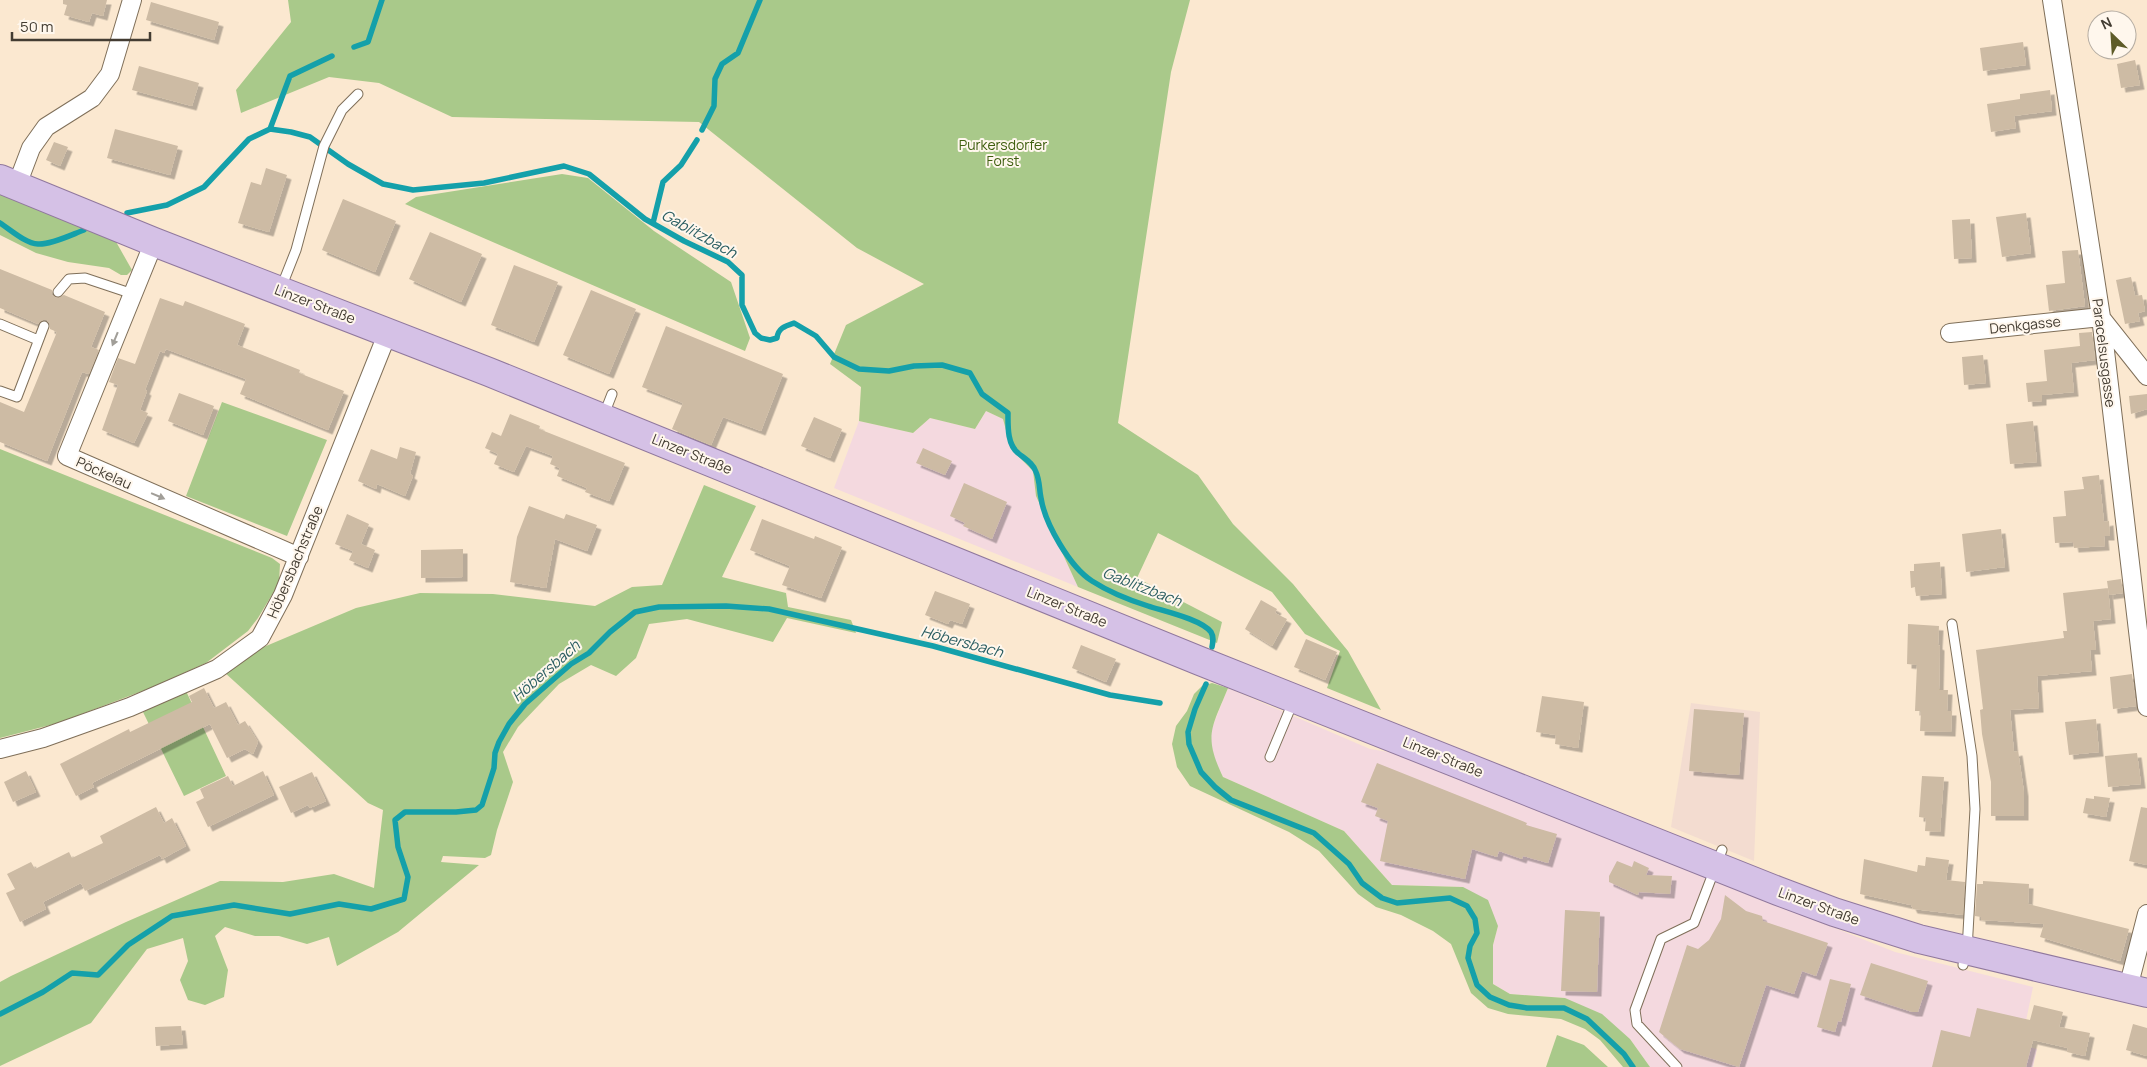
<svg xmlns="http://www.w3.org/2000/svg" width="2147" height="1067" font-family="Manrope,sans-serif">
<defs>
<filter id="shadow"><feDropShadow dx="4.5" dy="4.5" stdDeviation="0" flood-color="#0004"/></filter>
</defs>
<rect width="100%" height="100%" fill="#fbe8d0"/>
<path fill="#f4d9df" d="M986,411L1003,419L1011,449L1033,471L1036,496L1078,587L834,488L859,421L913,433L930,418L975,429Z
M1228,688L1370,749L1394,753L1895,952L2033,987L2021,1045L2037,1049L2033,1067H1650L1630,1039L1565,998L1510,994L1493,984V945L1498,926L1463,887L1392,885L1344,831L1223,777L1212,755L1210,733Z"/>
<path fill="#f3dcd0" d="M1691,703L1760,712L1754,861L1671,827Z"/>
<path fill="#a9c98a" d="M288,0H1190L1171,72L1118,423L1198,475L1233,524L1293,584L1348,651L1381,710L1327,688L1340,651L1305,634L1272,592L1158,533L1137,578L1222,622L1217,643L1078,587L1036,496L1033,471L1011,449L1003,419L986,411L975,429L930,418L913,433L859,421L861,387L830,364L846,325L924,284L857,248L699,122L452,117L379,83L329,77L241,113L236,90L291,22Z
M562,174L588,178L654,231L731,282L750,338L745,351L405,204L416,197Z
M0,191L115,240L132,270L127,275H121L109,268L68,262L36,253L0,235Z
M222,402L327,440L287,536L186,496Z
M0,449L272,558L280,564L279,583L258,618L248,631L206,663L153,687L58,723L0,738Z
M704,485L756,506L722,577L786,593L788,607L851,620L856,633L787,618L773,642L687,619L649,624L636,658L616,676L591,665L559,684L518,727L503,752L513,782L497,830L491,855L485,858L443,856L441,862L479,865L398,932L337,966L329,937L307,944L279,936H255L225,927L215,936L228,970L224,997L205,1005L188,1000L180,980L188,961L183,938L147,949L91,1023L0,1066V982L11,976L126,922L220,881L283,882L334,874L374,888L383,810L368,803L224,672L259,649L356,608L420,593L493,594L595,606L632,587L662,585Z
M1212,683L1228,688C1212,728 1203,735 1223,777L1344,831L1392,885L1463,887L1488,900L1498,926L1493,945V984L1510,994L1565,998L1602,1014L1630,1039L1650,1067H1623L1600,1040L1585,1029L1561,1019L1508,1014L1488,1008L1471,993L1451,944L1433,931L1401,915L1376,907L1358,894L1319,851L1289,832L1190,786L1177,767L1172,744L1176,726L1187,711L1194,694L1202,686Z
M186,691L226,776L184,796L143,712Z
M1557,1035L1584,1045L1608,1067H1546Z"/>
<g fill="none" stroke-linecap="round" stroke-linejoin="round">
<path stroke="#14a0aa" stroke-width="5.5" d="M354,47L368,42L382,0
M270,129L290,76L332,56
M702,130L714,106L715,79L722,64L738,53L760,0
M127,213L167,205L204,187L249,139L270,129L291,132L310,137L348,164L383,184L413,190L484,183L564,166L589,174L645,219L684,241L728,262L742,275V305L755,333L761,338L770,340L777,338C778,328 785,326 794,323L816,336L834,357L859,369L889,371L914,366L942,365L970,373L982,394L1008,413C1008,426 1007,444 1018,453C1025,459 1033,463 1036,472C1040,481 1039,489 1041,498C1045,524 1070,567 1092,581C1109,592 1129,600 1148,606C1163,611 1201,619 1211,632C1214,637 1213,642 1212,647
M0,223C11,230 25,243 38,244C51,245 73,234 84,230
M653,223L663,182L681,165L697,140
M1206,684L1195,709L1188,732L1189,744L1201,772L1215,787L1231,800L1314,833L1349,864L1362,883L1382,898L1397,903L1450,898L1467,906L1475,919L1477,933L1470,946L1468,958L1477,985L1490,997L1509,1005L1527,1008H1564L1587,1019L1624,1054L1633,1067
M0,1014L43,992L72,973L98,975L128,945L172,916L234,905L290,914L339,904L371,909L404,899L408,877L398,847L395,820L405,812H456L476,810L482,805L494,768L495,753L499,742L509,724L525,704L571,664L589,653L610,632L635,612L659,607L726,606L769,609L933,646L1110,695L1160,703"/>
</g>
<path fill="#cdbba4" filter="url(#shadow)" d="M63,0H107L103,16L92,13L89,22L64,15L67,5L63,4Z
M151,2L219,22L214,40L146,20Z
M2023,42L2026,65L1983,71L1980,48Z
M2135,60L2140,85L2121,88L2117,64Z
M139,66L199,83L192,106L132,90Z
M2050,90L2052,111L2014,116L2016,128L1991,132L1987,104L2020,99V94Z
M115,129L178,146L170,175L107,158Z
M54,142L68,147L60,166L46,160Z
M266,168L287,175L269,232L238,223L251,182L261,185Z
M343,199L396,221L375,272L322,250Z
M2026,213L2031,253L2002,257L1996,217Z
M1970,219L1972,258L1954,259L1952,220Z
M430,232L482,254L461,302L409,279Z
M2078,250L2085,306L2049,311L2046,285L2065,283L2062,251Z
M514,265L558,282L534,342L491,325Z
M0,269L52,290V295L56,298L64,295L105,312L91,347L99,350L89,374L82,372L47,461L0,442V402L24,412L57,332L50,329V325L47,320H43L38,324L0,308Z
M2131,277L2135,296L2142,295L2145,311L2138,313L2140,321L2125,324L2116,280Z
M591,290L636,309L609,374L563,355Z
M160,298L183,306L185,301L245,324L237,345L300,370L299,373L344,391L328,430L240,394L246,379L166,349L164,353L160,351L145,390L147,391L140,410L148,413L134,443L102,430L118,385L109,382L118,358L135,364Z
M666,326L783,374L761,431L723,417L711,445L672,429L683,403L642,387Z
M2092,332L2095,360L2071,363L2074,392L2042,395V401L2028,402L2026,383L2047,381L2044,350L2080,346L2079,333Z
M1983,355L1986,383L1964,385L1962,357Z
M179,393L214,406L203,435L168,421Z
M2147,394V409L2131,414L2129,396Z
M510,414L540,426L539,429L625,463L609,501L585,492L587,488L557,476L560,468L550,464L553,456L526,446L514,472L494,464L498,454L485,448L492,432L501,436Z
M814,417L842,429L830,458L801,446Z
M2033,421L2037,462L2010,464L2006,424Z
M400,447L416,452L410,474L413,476L405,496L377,484L376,489L358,481L371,449L397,459Z
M923,448L952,461L945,475L916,463Z
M2099,475L2104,522L2109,521L2110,536H2104L2105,546L2074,548L2073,542L2055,543L2053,517L2066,516L2064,491L2084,489L2082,477Z
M964,483L1007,502L992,539L963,526L965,523L950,516Z
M529,506L564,519L566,514L597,525L587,551L555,539L546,588L510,582L517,537Z
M347,514L369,524L361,544L375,550L368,568L349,560L353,551L335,544Z
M762,519L814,539L815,536L842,547L821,598L782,585L790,566L750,550Z
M2001,529L2005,567L1966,572L1962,534Z
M463,549V577L421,578V550Z
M1940,562L1942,594L1916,596L1915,587L1911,588L1910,571H1914V564Z
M2121,579L2123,593L2109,595L2107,581Z
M2108,588L2111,619L2093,621L2096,650H2090L2092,671L2037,676L2039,708L2010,710L2014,752L2018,751L2024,792V816H1991V782L1982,734L1980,710L1983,709L1976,650L2064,638L2063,631H2067L2063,593Z
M935,591L970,604L962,624L950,620L948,624L925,615Z
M1261,600L1277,609L1275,613L1287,619L1272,646L1245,629Z
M1908,624L1939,626L1938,645L1940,646L1939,690H1948L1947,711H1952L1951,732L1920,731L1921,711H1915L1917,665L1907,664Z
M1306,639L1337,652L1325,680L1294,667Z
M1081,645L1116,659L1106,682L1072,668Z
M2132,674L2136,706L2113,709L2110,677Z
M204,688L214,708L226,702L238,725L245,721L258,742L253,754L245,749L227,758L210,724L92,783L94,787L76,796L60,764L129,729L130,732L192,702L189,696Z
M1542,696L1584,702L1578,748L1555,744L1556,735L1536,732Z
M1694,709L1744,713L1739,775L1689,771Z
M2096,719L2099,752L2069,755L2065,722Z
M2137,753L2141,784L2108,787L2105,756Z
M1377,763L1527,823L1526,825L1557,834L1548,863L1523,856L1522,859L1499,851L1497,857L1472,849L1465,879L1380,861L1388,821L1375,816L1378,808L1361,802Z
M26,771L36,792L13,802L4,782Z
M263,771L274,795L208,827L196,802L204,798L200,789L228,776L233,786Z
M312,772L326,801L310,808L308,805L291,813L279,787Z
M1922,776L1944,777L1940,832L1925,831L1926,818L1919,817Z
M2094,796L2110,798L2106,817L2083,813L2086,798L2094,799Z
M156,807L164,823L172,818L186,846L162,859L160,855L85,891L81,883L43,902L46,909L20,922L6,893L15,889L7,874L31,862L35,869L69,852L72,858L103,843L100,836Z
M2141,807L2147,808V865L2129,861Z
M1926,857L1949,860L1946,880L1965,882L1963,915L1913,909L1911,905L1860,894L1864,859L1917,872L1918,865L1925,866Z
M1617,861L1632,867L1634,861L1649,868L1646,875L1672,876L1670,894L1639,892L1638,895L1609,882V876Z
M1983,881L2029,884L2028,904L2129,929L2120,961L2040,937L2044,924L1981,920V917L1975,916L1977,884H1983Z
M1725,895L1746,911L1762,916L1763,921L1828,943L1816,976L1802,971L1794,994L1766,985L1739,1067L1680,1049L1659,1032L1687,945L1698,949L1709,940L1721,919Z
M1565,910L1600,912L1597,992L1561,991Z
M1871,963L1928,981L1918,1012H1912L1860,995Z
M1830,979L1851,984L1841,1022L1838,1021L1835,1032L1817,1027Z
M2034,1005L2063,1012L2059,1027L2090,1033L2085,1056L2067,1052L2068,1048L2033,1040L2026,1067H1932L1941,1030L1970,1037L1977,1008L2030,1020Z
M2133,1024L2147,1028V1056L2126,1050Z
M181,1026L183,1044L156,1046L155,1027Z"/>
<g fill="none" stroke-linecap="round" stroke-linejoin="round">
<g stroke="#7f6f59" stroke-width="11">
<path id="lane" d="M281,288L296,250L324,146L342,110L358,94
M58,292L69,279L85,278L133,294
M0,324L38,340
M0,391L17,397L44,326
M603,417L612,394
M1952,624L1972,756L1975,809L1967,950L1963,965
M1270,757L1293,702
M1677,1067L1637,1024L1635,1010L1661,939L1694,923L1722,850"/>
</g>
<g stroke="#7f6f59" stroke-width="20">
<path id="street" d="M2052,0L2101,317L2147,707
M17,185L31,148L46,127L92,98L110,74L132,0
M154,242L67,456L299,557
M2101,318L2147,376
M1950,333L2101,317
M0,749L43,738L130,707L217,669L260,638L283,595L388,332
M2128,988L2147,914"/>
</g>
<g stroke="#90789d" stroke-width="30">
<path id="primary" d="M0,179L154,242L489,372L1200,661L1778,891L1834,912L1919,939L2147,993"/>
</g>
<use href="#lane" stroke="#fff" stroke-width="9"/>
<use href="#street" stroke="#fff" stroke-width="18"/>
<use href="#primary" stroke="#d5c1e6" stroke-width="28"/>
</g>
<defs><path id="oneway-solid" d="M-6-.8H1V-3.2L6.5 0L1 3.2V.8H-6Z" transform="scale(1.25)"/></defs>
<g fill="#a19e98">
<use href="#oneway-solid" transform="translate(115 339) rotate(112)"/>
<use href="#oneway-solid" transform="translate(158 496) rotate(23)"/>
</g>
<g text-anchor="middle" stroke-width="4" stroke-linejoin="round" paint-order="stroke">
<g font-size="14" fill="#3f5f10" stroke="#fff7ed">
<text x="1003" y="150">Purkersdorfer<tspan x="1003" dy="16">Forst</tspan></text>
</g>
<g font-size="14" fill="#433c32" stroke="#fff7ed">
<text transform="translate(315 304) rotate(21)" y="5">Linzer Straße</text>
<text transform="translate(2025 325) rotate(-6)" y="5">Denkgasse</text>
<text transform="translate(2104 353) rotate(83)" y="5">Paracelsusgasse</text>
<text transform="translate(692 454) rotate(22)" y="5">Linzer Straße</text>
<text transform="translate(104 473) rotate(24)" y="5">Pöckelau</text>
<text transform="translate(295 562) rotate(-67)" y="5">Höbersbachstraße</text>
<text transform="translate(1067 607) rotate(22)" y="5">Linzer Straße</text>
<text transform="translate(1443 757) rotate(22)" y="5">Linzer Straße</text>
<text transform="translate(1819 906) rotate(20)" y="5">Linzer Straße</text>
</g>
<g font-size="15" font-style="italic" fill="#2b5e62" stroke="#fff7ed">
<text transform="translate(699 234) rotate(29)" y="5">Gablitzbach</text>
<text transform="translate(1142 587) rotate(21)" y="5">Gablitzbach</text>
<text transform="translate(962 642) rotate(15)" y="5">Höbersbach</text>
<text transform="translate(546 671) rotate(-41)" y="5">Höbersbach</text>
</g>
</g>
<g transform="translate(2112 35) rotate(335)"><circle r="24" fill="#fff7ed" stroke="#b4aca2"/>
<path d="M0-4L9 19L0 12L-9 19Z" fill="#5e5b28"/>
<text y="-8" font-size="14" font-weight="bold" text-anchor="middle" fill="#433c32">N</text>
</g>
<path d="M12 32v8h138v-8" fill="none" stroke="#433c32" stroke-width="2.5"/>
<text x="20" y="32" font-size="15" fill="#433c32" stroke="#fff7ed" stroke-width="4" paint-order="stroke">50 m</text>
</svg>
